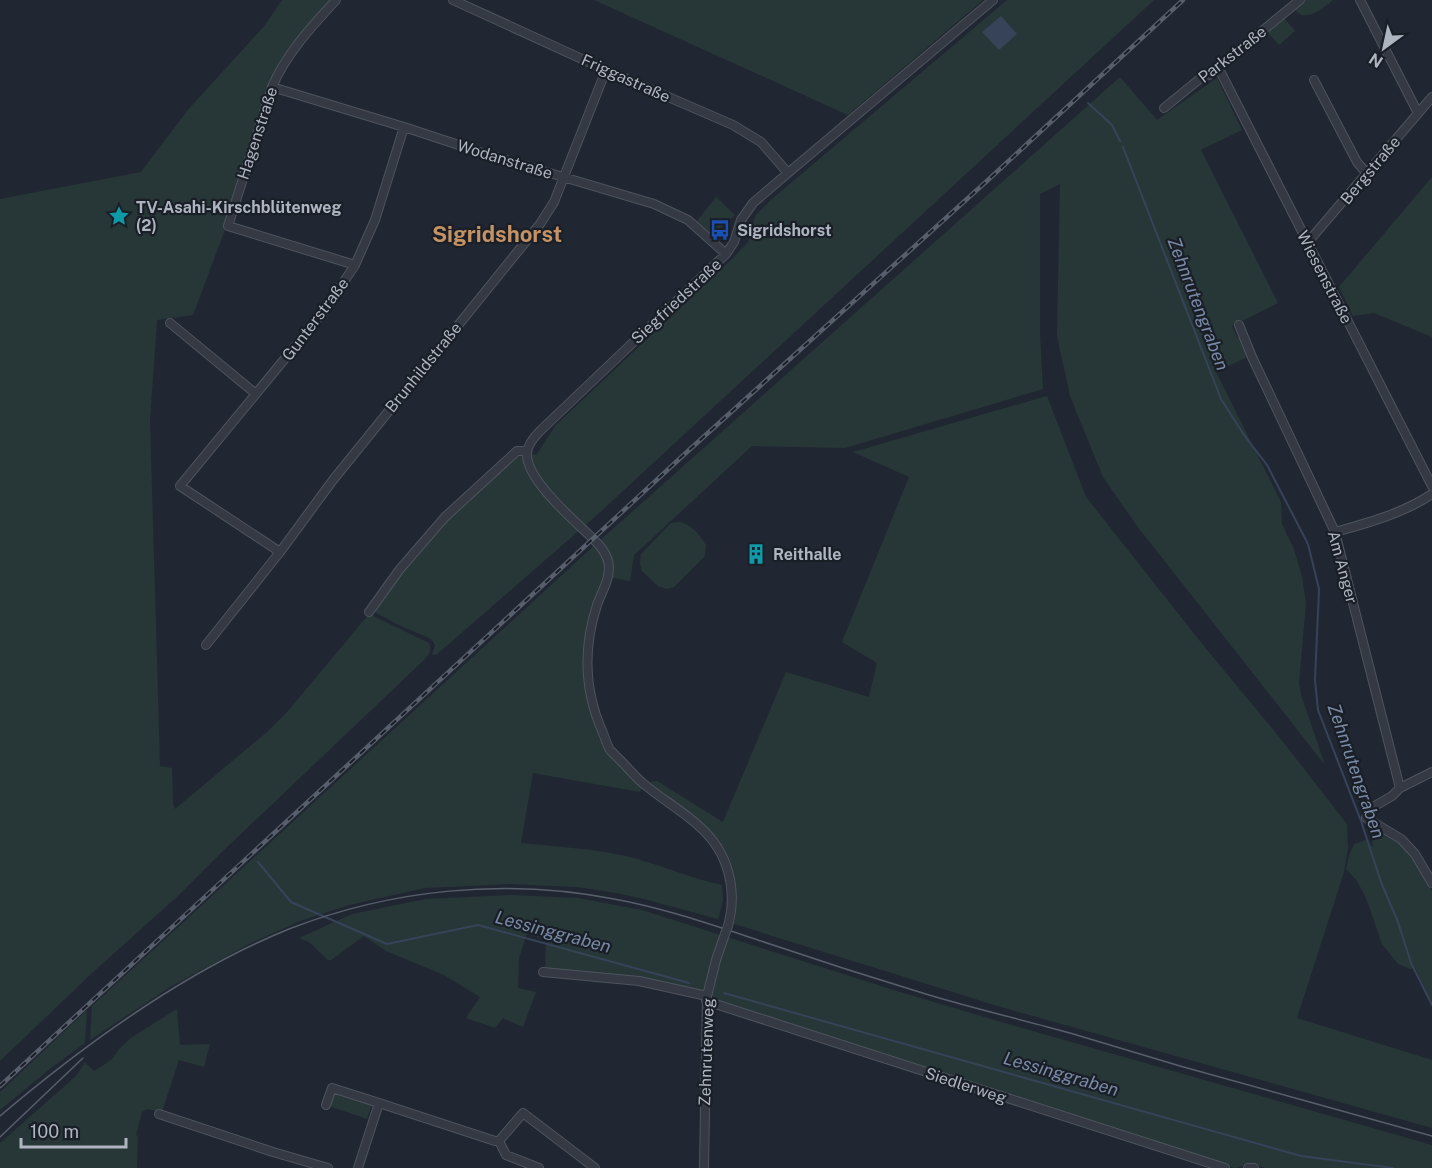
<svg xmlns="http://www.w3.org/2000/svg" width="1432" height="1168" font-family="'Public Sans',sans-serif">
<rect width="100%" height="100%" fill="#212732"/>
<path fill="#273737" d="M282,0H333L275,71L226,227L193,315L157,320L150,421L160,766L172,768L173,804L175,809L267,732L288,711L369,614L429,643C432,651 429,654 424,660L225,849L180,894L91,974L0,1061V199L141,172L187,111L265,25Z
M594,0H983L848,115Z
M1007,0H1154L597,515L436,655L432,654L435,645L432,640L429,638L399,625L376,613L375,607L381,599L447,518L515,457L537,454L555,426L732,259L748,242L755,216L772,199Z
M1304,0H1333C1323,8 1304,25 1294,8Z
M1284,18L1295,31L1279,45L1267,32Z
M1120,77L1157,120L1217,78L1242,130L1201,150L1278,303L1232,326L1237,337L1240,338L1249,356L1216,372L1281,502L1282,524L1294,549L1302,577L1306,603L1299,683L1301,695L1325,765L1137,526L1103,477L1070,396L1057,336L1060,184L1040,194V334L1043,389L845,448L752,446L634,555L630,581L608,577L597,606L587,680L609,749L644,784L640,792L533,773L521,843C560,847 600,849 637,859C666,867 693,879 722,885L723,901L718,919L644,899L616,893L578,887L510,884L425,888L349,905L300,921L251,943L170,987L90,1040L92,1006L597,543Z
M1432,177V337L1374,313L1353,316L1339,287Z
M716,197L735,215L711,236L696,222Z
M1047,396L1086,497L1203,645L1280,738L1347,824L1348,848L1344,872L1297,1018L1432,1060V1128L1001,1007L734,924C738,900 736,881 727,859L651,785L650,782L657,781L723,822L786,672L869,697L877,663L842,642L909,477L853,452Z
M680,522C693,525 699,535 706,545L705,556L674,587L666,589L658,586L642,571L640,563L641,554L671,523Z
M1379,828L1400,842L1409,852L1432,891V1003L1415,968L1410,969L1398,964L1382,944L1366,898L1357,881L1346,869L1349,856L1354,844L1366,840L1373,847L1371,834L1372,830Z
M512,895L578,898L642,910L900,992L1015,1026L1432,1145V1168H1265L1253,1164L1234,1168L714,1001L711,994L545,971L546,940L527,933L519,958L518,988L536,992L523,1027L503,1018L495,1028L466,1018L480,997L444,975L386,951L364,936L331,960H328L309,942L299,938L352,914L426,899Z
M87,1010L85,1043L51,1068L0,1110V1092Z
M175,1010H177L180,1045L210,1044L204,1067L179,1060L162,1112L147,1109L142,1112L136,1135L138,1136L137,1168H0V1143L75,1077L84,1064V1062L94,1071L111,1060L120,1048L131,1038Z
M334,1092L372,1104L367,1119L329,1106Z"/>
<path fill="#364358" d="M1001,16L1017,34L999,50L982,32Z"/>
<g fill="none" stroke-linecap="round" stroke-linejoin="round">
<path stroke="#364358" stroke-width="2" d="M1088,103L1112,125L1120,141
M1123,147L1221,399L1244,435L1267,465L1308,544L1319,589L1315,680L1318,710L1361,821L1381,882L1398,922L1411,963L1432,1005
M258,862L291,902L387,944L478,925L689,983
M724,993L1301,1156L1393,1168"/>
<g stroke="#4e545e" stroke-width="10">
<path id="street" d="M336,0C312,26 286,54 272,87L228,226L355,265
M453,0L606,70L733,125L761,142L788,173
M1360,0L1418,113
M1218,67L1432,486
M1314,80L1357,162L1367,174
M272,87L404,127L489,155L654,204L688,220L726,254
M1164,108L1202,77L1209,75L1218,67L1300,0
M1308,242L1432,97
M170,323L256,394
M1239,325L1252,357L1335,532L1400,788
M1335,532C1368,523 1404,513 1432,494
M280,552L180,486L325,310L355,265L375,220L404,127
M369,612L400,569L445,517L517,451H527
M206,645L280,552L333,480L540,224L554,202L606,70
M1432,772L1400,788L1392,796L1373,807L1366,818L1401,839L1415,854L1432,883
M728,926C738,889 728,852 700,827C683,811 663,800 645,785C637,779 630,770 623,763C619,759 614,754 610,750C607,745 605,738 603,733C584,691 583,648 597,605C602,591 612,576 608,561C605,549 594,540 586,532C569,516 526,478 527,454C527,445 534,437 540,431L726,254L734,242L741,220L753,203L788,173L993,0
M543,972L639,981L707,996
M706,1001L1225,1168
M379,1103L495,1141H499L523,1113L595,1168
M326,1105L332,1088L379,1103L358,1168
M159,1114L273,1152L328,1168
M499,1141L506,1155L539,1168
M704,1168L707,996L716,960L725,934
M1248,1168H1254"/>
</g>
<use href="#street" stroke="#343943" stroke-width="8"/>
<path stroke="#585f6c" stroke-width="1.5" d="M0,1116C85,1044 185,971 289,929C392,889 505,878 614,899C664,908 713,925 761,941C817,960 873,978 929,995C976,1009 1023,1020 1070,1033C1107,1044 1144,1055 1180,1066C1264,1090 1348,1112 1432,1136
M0,1137L83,1058"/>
<g stroke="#585f6c" stroke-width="4.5">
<path id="rail" d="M0,1086L688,451L988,180L1183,0"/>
</g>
<use href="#rail" stroke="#1a1f27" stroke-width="2" stroke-dasharray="7" stroke-linecap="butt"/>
<g stroke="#4e545e" stroke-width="10" stroke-linecap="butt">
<path id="street-bridge" d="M725,934L728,926"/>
</g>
<use href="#street-bridge" stroke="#343943" stroke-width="8"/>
</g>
<defs>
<g id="sight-bare" transform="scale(1.62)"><path d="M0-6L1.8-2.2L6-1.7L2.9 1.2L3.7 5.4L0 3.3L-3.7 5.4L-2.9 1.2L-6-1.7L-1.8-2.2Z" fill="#0f9aa8" stroke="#1a1f27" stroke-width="2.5" paint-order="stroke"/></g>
<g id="bus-bare" transform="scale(1.62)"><path d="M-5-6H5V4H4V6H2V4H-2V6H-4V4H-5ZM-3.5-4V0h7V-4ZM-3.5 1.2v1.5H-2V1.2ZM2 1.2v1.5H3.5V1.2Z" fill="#1a4fb4" stroke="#1a1f27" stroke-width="2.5" paint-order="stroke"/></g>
<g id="building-bare" transform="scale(1.62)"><path d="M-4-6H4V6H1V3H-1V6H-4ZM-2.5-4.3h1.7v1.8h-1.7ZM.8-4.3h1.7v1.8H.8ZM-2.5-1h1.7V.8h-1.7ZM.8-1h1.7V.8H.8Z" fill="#0f9aa8" stroke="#1a1f27" stroke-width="2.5" paint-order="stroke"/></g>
</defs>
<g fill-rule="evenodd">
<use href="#sight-bare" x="119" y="216"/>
<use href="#bus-bare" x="720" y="230"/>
<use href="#building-bare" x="756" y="554"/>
</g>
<g text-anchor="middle" stroke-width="4.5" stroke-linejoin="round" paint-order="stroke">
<g font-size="16" fill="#aeb4c0" stroke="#1a1f27">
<text transform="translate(1232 54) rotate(-38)" y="6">Parkstraße</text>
<text transform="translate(626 78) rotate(24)" y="6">Friggastraße</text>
<text transform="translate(257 133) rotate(-72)" y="6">Hagenstraße</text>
<text transform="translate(505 159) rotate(17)" y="6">Wodanstraße</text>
<text transform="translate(1370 170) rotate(-50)" y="6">Bergstraße</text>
<text transform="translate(1325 277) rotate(63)" y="6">Wiesenstraße</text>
<text transform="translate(676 301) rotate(-43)" y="6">Siegfriedstraße</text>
<text transform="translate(315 319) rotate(-53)" y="6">Gunterstraße</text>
<text transform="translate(423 367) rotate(-51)" y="6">Brunhildstraße</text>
<text transform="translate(1343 567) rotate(75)" y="6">Am Anger</text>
<text transform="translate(706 1052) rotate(-88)" y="6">Zehnrutenweg</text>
<text transform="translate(966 1085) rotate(18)" y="6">Siedlerweg</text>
</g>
<g font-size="16" font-weight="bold" fill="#aeb4c0" stroke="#1a1f27" text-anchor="start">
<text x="136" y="213">TV-Asahi-Kirschblütenweg<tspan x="136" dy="18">(2)</tspan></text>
<text x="737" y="236">Sigridshorst</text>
<text x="773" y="560">Reithalle</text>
</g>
<g font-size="18" font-style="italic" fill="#798aa6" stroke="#1a1f27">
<text transform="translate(1198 304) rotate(69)" y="6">Zehnrutengraben</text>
<text transform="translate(1356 771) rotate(71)" y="6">Zehnrutengraben</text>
<text transform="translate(553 932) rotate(15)" y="6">Lessinggraben</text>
<text transform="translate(1061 1074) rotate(16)" y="6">Lessinggraben</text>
</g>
<g font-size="22" font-weight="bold" fill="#c49365" stroke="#1a1f27">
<text x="497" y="242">Sigridshorst</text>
</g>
</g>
<g transform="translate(1384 48) rotate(213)" stroke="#1a1f27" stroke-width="4.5" paint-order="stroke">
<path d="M0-4.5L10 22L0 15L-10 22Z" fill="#aeb4c0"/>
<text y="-9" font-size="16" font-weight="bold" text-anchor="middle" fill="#aeb4c0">N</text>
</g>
<path d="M21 1138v9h105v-9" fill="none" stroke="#aeb4c0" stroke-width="3"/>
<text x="30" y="1138" font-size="18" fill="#aeb4c0" stroke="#1a1f27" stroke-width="4.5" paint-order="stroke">100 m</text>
</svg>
